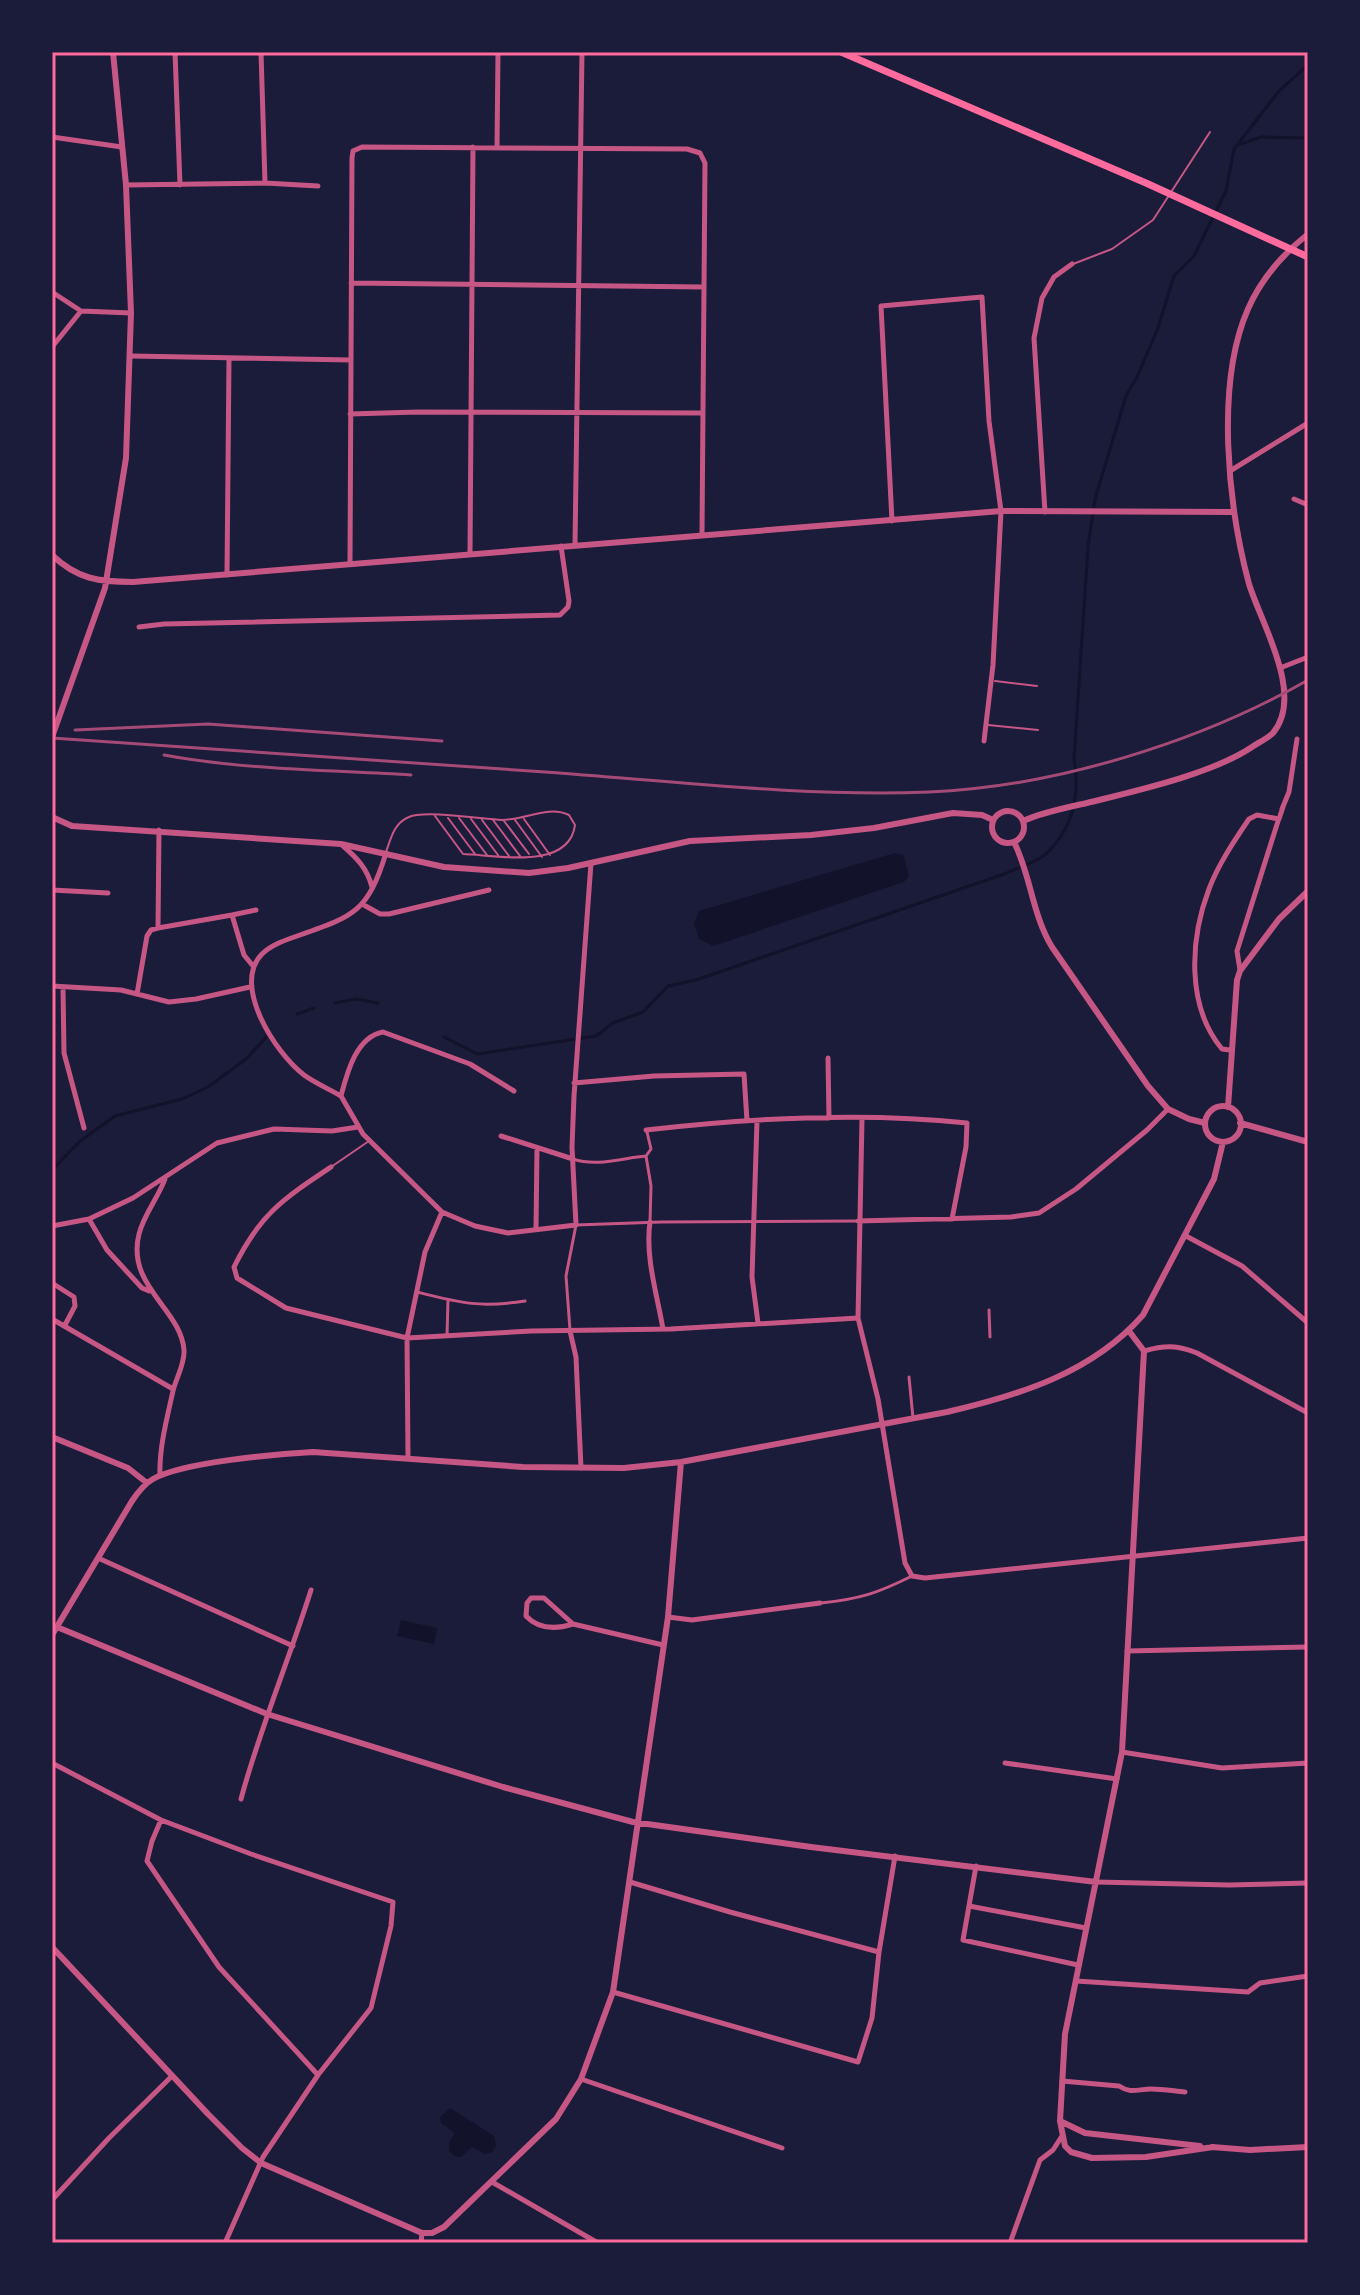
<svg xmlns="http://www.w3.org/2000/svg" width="1360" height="2295" font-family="'PT Sans',sans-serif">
<rect width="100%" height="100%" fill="#1b1b3a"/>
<path fill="#12122b" d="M895,853L903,855L909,875L904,882L713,946L699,939L694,923L699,911Z
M401,1620L437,1628L434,1644L397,1636Z
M450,2108L494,2136L496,2146L492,2152L485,2154L472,2147L461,2157L454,2156L449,2150V2142L455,2133L441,2123L440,2117Z"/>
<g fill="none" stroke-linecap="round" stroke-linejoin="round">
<path stroke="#12122b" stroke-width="3" d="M1238,145L1261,137L1308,138
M335,1003L356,999L378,1003
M297,1014L314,1008
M444,1037L477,1054L596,1036L613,1023L643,1012L668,986L696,980L1007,873C1019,867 1038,862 1047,853C1074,827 1080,794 1074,759L1088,547L1095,499L1126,396L1138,375L1158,328L1174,276L1194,256L1226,191L1234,149L1279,91L1308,65
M52,1170L79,1142L115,1116L182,1099L208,1087L246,1059L269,1034"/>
<path stroke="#c65784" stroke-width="2" d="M1073,264L1112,249L1153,220L1210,132
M995,681L1037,686
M988,725L1038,730
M448,818L475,854
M459,818L487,855
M471,819L498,855
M524,819L550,855
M482,820L509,856
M493,820L520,856
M515,820L542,857
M504,821L529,854
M386,852C391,838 394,823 409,817C424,810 482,819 502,820C525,820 548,805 569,815L575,825C569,871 496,855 463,854L435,816
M331,1167L369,1141"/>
<path stroke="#c65784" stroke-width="3" d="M647,1132L651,1149L646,1156L651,1186L650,1222
M573,1159C597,1167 622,1158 646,1156
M417,1292C461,1303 479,1308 525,1301
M989,1310L990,1337
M570,1330L566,1276L576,1225L661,1222L858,1221
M447,1336L448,1300
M909,1377L913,1418
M821,1603C860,1599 878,1593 912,1576"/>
<path stroke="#c65784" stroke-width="5" d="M175,52L180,185
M261,52L265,183
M52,137L122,147
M497,147L498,52
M126,185L265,183L318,186
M351,283L703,287
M52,292L81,311
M52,347L81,311L131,313
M131,356L351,360
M350,414L418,412L702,413
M1230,471L1308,423
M1294,499L1308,505
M1045,512L1034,338L1042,298L1054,277L1072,264
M892,521L881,306L982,297L989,421L1001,511L993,665L984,741
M575,545L582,52
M470,554L473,147
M350,563L352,158L353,151L362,147L687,149L700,153L705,163L702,534
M227,575L229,359
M139,627L164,624L560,615L568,607L569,601L561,546
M1280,668L1308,657
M1282,809L1289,792L1297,739
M342,845C357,858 367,868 372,887
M52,890L108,893
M362,904L380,914H389L489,890
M232,915L256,910
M158,928L159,830
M1240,970L1237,951L1279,818
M52,986L121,990L169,1002L196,999L250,987
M63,988L64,1053L84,1128
M137,994L147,936L151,930L158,928L232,915L244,955L253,966
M1230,1050L1222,1049C1186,1006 1190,939 1209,889C1218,865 1234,841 1249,819L1257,815L1279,819L1283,807
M828,1058L829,1118
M574,1083L654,1076L744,1074L747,1121
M514,1091L470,1064L383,1032C356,1037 347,1073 341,1096L363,1134L442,1212L475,1226L508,1233L576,1225L572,1147L574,1096L591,863
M341,1096C329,1089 315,1083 304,1075C276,1054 231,985 262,954C272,944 286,940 300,935C355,916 368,911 386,853
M862,1119L858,1318L878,1399L905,1563L912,1576L925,1578L1308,1538
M757,1121L752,1277L758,1323
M646,1130C750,1118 863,1112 967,1123L966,1147L952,1219
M501,1136L573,1159
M331,1167C283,1199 260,1214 234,1267L237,1278L286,1308L407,1338L531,1331L671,1329L858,1318
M89,1219L107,1250L142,1288L149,1291
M858,1221L1011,1217L1039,1213L1076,1189L1147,1130L1168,1109
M650,1222C645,1257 657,1294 663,1329
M52,1226L89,1219L133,1198L217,1143L274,1129L332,1131L358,1127
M536,1228L537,1148
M1186,1236L1242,1266L1308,1323
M52,1283L74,1297L75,1306L65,1325
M52,1319L173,1389
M570,1331L576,1357L581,1468
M1144,1351C1165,1345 1177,1345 1197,1353L1308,1413
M408,1458L407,1338L425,1252L442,1212
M160,1475C159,1448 167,1418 173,1391C176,1378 185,1364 184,1350C181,1309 126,1286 139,1234C144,1214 158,1198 165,1179
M98,1558L293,1646
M668,1617L692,1620L820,1603
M573,1624C557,1629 539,1630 526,1616L527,1603L531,1598H544L573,1624L663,1645
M1127,1651L1308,1647
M1122,1752L1222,1768L1308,1763
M52,1763L161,1820L251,1854L393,1902L391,1926L371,2008L318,2075L263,2157L225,2243
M1005,1763L1117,1779
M241,1799C260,1728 289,1660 311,1590
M161,1820L152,1841L147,1861L219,1967L318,2075
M976,1866L963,1940L1078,1965
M630,1882L730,1912L879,1952L895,1856
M1096,1882L1229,1885L1308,1883
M969,1906L1086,1928
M1076,1981L1248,1992L1260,1983L1308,1976
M613,1992L858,2062L872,2018L879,1952
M581,2079L782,2148
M1062,2081L1119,2086C1131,2094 1138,2089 1151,2089C1162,2089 1174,2091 1185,2092
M492,2182L598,2243
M52,2200L109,2138L172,2076
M421,2243L422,2233
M1010,2243L1040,2160L1053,2150L1062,2136"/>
<path stroke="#c65784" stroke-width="6" d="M52,555C77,579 99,582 133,582L1001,511L1233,512
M52,737L105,588L126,458L131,313L126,185L113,52
M992 827a16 16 0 1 1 32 0a16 16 0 1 1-32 0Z
M52,817L72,826L341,844L444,867L529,873L568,868L690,841L811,835L874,828L953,813L982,815L993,820
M1023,821C1043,812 1065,808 1087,803C1135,791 1212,774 1252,747C1258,743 1268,738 1273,733C1305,695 1261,623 1249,584C1228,506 1215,384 1248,309C1261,279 1283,254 1308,234
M1014,842C1031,876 1032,914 1052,947L1148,1086L1168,1109L1189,1119L1205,1123
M1205 1124a18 18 0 1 1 36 0a18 18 0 1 1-36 0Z
M1228,1107L1237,980L1240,971L1279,919L1308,891
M1240,1123L1308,1142
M1129,1331L1144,1351L1122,1752L1065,2034L1060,2121L1065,2146L1071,2152L1092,2158L1146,2157L1213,2147
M52,1437L128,1468L147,1483
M57,1627L267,1714L503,1787L633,1822L811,1847L1096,1882
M52,1635L132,1501C138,1492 144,1484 153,1479C183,1462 277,1454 313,1452L523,1467L624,1468L681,1462L947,1412C1020,1395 1092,1373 1143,1315L1214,1179L1223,1142
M52,1947L208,2114L242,2148L261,2163L422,2233H432L444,2227L556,2119L581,2079L613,1992L668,1617L681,1462
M1060,2121L1085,2133L1200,2146
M1212,2147L1250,2150L1308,2147"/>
<path stroke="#ff6b9d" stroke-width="7" d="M841,52L1146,183L1308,257"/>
<path stroke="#a44b75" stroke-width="3" d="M75,730L208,724L442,741
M52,738C216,749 381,761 545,772C671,781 804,797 929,792C1054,787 1200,742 1308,680
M164,755C245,770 329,770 411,775"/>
</g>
<rect width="1360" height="2295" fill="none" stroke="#1b1b3a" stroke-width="108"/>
<rect x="54" y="54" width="1252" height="2187" fill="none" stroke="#ff6b9d" stroke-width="3"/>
</svg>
